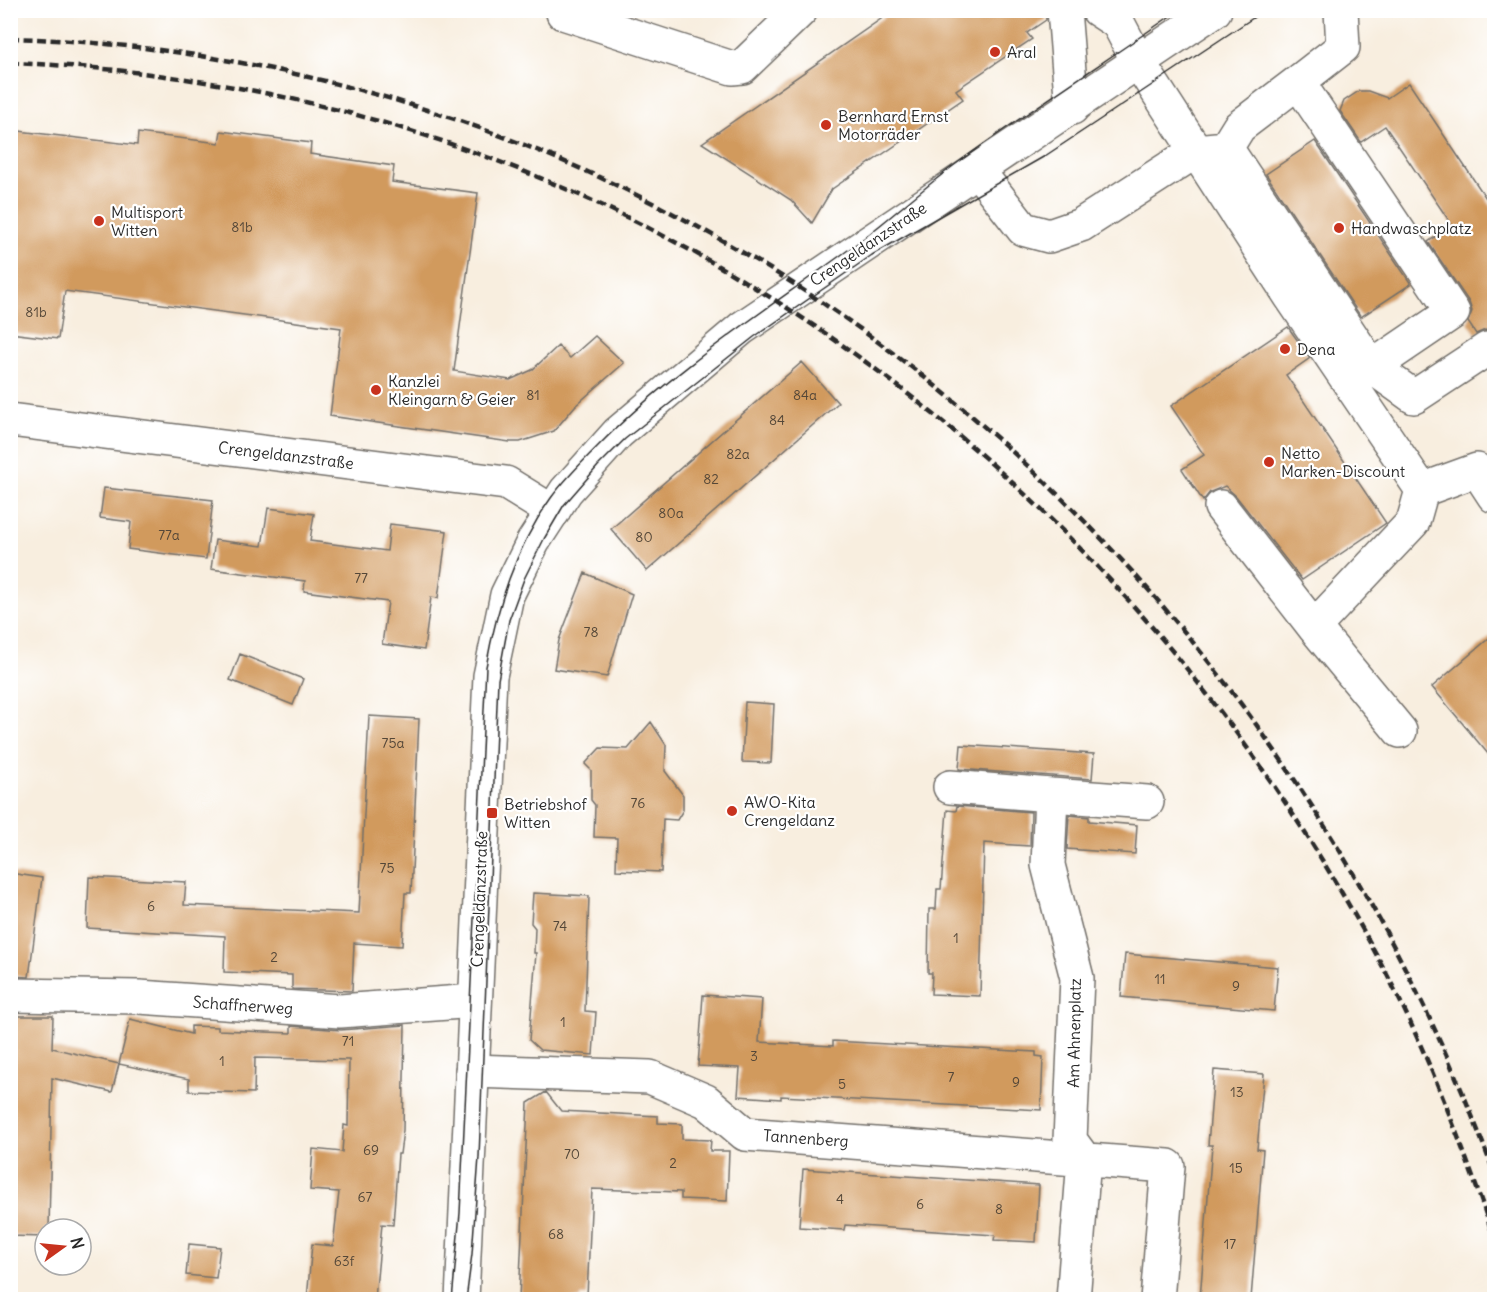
<svg xmlns="http://www.w3.org/2000/svg" width="1505" height="1310" font-family="Delius,sans-serif">
<rect width="100%" height="100%" fill="#fff"/>
<filter id="ink" filterUnits="userSpaceOnUse"><feTurbulence type="fractalNoise" baseFrequency=".0167" numOctaves="2"/><feDisplacementMap in="SourceGraphic" scale="12" xChannelSelector="R" yChannelSelector="G"/><feConvolveMatrix kernelMatrix="1 2 1 2 8 2 1 2 1" color-interpolation-filters="sRGB"/></filter>
<filter id="wash" filterUnits="userSpaceOnUse"><feTurbulence type="fractalNoise" baseFrequency=".008" numOctaves="4" result="noise"/><feDisplacementMap in="SourceGraphic" scale="24" xChannelSelector="R" yChannelSelector="G"/><feGaussianBlur stdDeviation="1.35" result="paint"/><feColorMatrix in="noise" values="0 0 0 0 0 0 0 0 0 0 0 0 0 0 0 0 0 1.4 0 .05"/><feComposite in="paint" operator="in"/></filter>
<g filter="url(#wash)">
<rect width="100%" height="100%" fill="#f8eedf"/>
<g id="blocks">
<path fill="#d19a5d" d="M894,10H1045L1046,20L1027,33L1032,39L956,90L963,99L832,189L812,223L791,200L702,143Z
M1409,83L1494,210V332L1485,330L1476,334L1468,322L1472,311L1469,302L1428,242L1452,225L1385,126L1361,142L1340,111L1344,101L1359,91H1368L1387,98Z
M10,130L137,145L138,133L219,143L221,131L311,143L310,154L394,166L392,182L478,193L454,371L510,380L532,370L558,346L570,358L595,336L624,363L575,406L554,431L520,442H510L330,416L341,328L65,291L58,339L10,333Z
M1315,141L1411,284L1361,317L1266,174Z
M1288,327L1310,358L1286,375L1386,523L1302,580L1236,496L1225,486L1210,492L1203,501L1182,469L1204,455L1171,406Z
M802,362L838,403L647,571L611,529Z
M104,488L213,500L206,559L128,549L131,522L100,518Z
M268,508L314,514L310,541L387,551L390,524L447,531L438,598L431,597L424,650L382,644L388,602L304,591L305,581L211,569L215,540L262,546Z
M585,573L632,594L607,677L554,669L559,640Z
M1494,634V761L1432,687Z
M240,654L303,679L293,705L230,680Z
M745,702L774,704L771,763L742,762Z
M369,716L419,719L411,893H405L402,946L354,943L352,991L292,989V975L224,972L225,936L87,928L89,877L186,882L184,905L359,913Z
M651,722L666,745L665,771L683,795V810L677,820L663,819L661,872L616,870L617,838L594,837L595,805L591,800V770L585,764L600,748L628,749Z
M961,745L1094,754L1092,779L959,769Z
M957,806L1031,812L1030,846L984,843L980,996L931,994L932,973H928L929,909H936L937,889H941L947,810L956,811Z
M1069,815L1089,817V821L1137,825L1135,854L1067,849Z
M10,873L42,878L29,977L10,976Z
M533,893L589,896L585,1011L596,1012L593,1055L540,1050L529,1040L536,953H534L535,928L531,923Z
M1125,954L1278,967L1274,1011L1121,997Z
M703,995L762,999L759,1042L833,1046V1041L1036,1052V1056L1043,1057L1041,1110L781,1096V1099L738,1096L740,1068L698,1066Z
M10,1016H53L52,1048L119,1064L112,1092L52,1078L49,1229H45V1237L10,1236Z
M130,1019L191,1034V1026L218,1027V1030L291,1033V1026L341,1030L405,1025L403,1130L400,1154H398L393,1225L382,1224L375,1299H307L312,1244L333,1246L339,1192L310,1190L313,1149L342,1152L344,1125L348,1126L349,1060L255,1058L254,1093L189,1091V1079L119,1064Z
M1214,1070L1264,1074L1257,1149L1263,1150L1251,1299H1200L1212,1145H1208Z
M546,1092L561,1111L658,1116V1123L682,1124V1139L711,1140L710,1151H729L727,1201L681,1199V1192L592,1189L587,1296H580V1299H519L528,1103Z
M803,1169L1039,1185L1036,1242L994,1240L995,1235L845,1225L844,1230L799,1227Z
M189,1244L220,1247L216,1278L186,1275Z"/>
</g>
</g>
<g filter="url(#ink)">
<use href="#blocks" fill-opacity="0" stroke="#736f6a" stroke-width="1.5"/>
<g fill="none" stroke-linecap="round" stroke-linejoin="round">
<g stroke="#736f6a" stroke-width="36">
<path id="minor" d="M1064,10L1072,108
M563,13L732,68L742,67L801,10
M1298,82L1343,47L1341,10
M1226,148L1239,127L1298,82L1453,312L1372,367
M978,171L1023,229L1049,236L1081,225L1196,151L1139,63L1118,23L1098,10
M10,420L506,483L553,512
M1422,490L1477,470L1494,496
M1221,507L1314,627L1413,522L1422,490L1291,297L1196,151L1226,148L1372,367L1414,397L1487,349
M1314,627L1400,731
M950,787L1051,795
M10,995L139,997L340,1011L475,1001
M472,1071L650,1077L706,1101L745,1134L1168,1166L1157,1300
M1073,1300L1084,1159L1070,1140L1077,978L1048,865L1051,795L1147,802"/>
</g>
<g stroke="#736f6a" stroke-width="36">
<path id="major" d="M462,1300L490,676L507,595L533,542L566,491L618,433L742,328L1215,10"/>
</g>
<use href="#minor" stroke="#fff" stroke-width="33"/>
<use href="#major" stroke="#fff" stroke-width="33"/>
<path stroke="#2b2b2b" stroke-width="1.5" d="M452,1300L460,1213L486,667C497,606 515,549 551,498C564,480 581,463 597,447C672,370 762,313 848,250C887,222 921,189 960,161C1031,109 1106,61 1179,10
M466,1300L472,1254L479,1157L498,680L509,620L524,579L544,539L564,505L598,466L625,439L754,337L872,255L1045,156L1265,10"/>
<path stroke="#2b2b2b" stroke-width="4.5" stroke-dasharray="9 4.5" stroke-linecap="butt" d="M10,38C698,59 1264,542 1494,1173
M10,63C605,82 1110,449 1383,967C1428,1053 1463,1146 1494,1238"/>
</g>
</g>
<g fill="#c8321e" stroke="#fff" stroke-width="2">
<circle cx="995" cy="52" r="6"/>
<circle cx="826" cy="125" r="6"/>
<circle cx="99" cy="221" r="6"/>
<circle cx="1339" cy="228" r="6"/>
<circle cx="1285" cy="349" r="6"/>
<circle cx="376" cy="390" r="6"/>
<circle cx="1269" cy="462" r="6"/>
<circle cx="732" cy="811" r="6"/>
<rect x="486" y="807" width="12" height="12" rx="3"/>
</g>
<g text-anchor="middle" stroke-width="4.5" stroke-linejoin="round" paint-order="stroke">
<g font-size="14" fill="#544738">
<text x="242" y="232">81b</text>
<text x="36" y="317">81b</text>
<text x="533" y="400">81</text>
<text x="805" y="400">84a</text>
<text x="777" y="425">84</text>
<text x="738" y="459">82a</text>
<text x="711" y="484">82</text>
<text x="671" y="518">80a</text>
<text x="169" y="540">77a</text>
<text x="644" y="542">80</text>
<text x="361" y="583">77</text>
<text x="591" y="637">78</text>
<text x="393" y="748">75a</text>
<text x="638" y="808">76</text>
<text x="387" y="873">75</text>
<text x="151" y="911">6</text>
<text x="560" y="931">74</text>
<text x="956" y="943">1</text>
<text x="274" y="962">2</text>
<text x="1160" y="984">11</text>
<text x="1236" y="991">9</text>
<text x="563" y="1027">1</text>
<text x="348" y="1046">71</text>
<text x="754" y="1061">3</text>
<text x="222" y="1066">1</text>
<text x="951" y="1082">7</text>
<text x="1016" y="1087">9</text>
<text x="842" y="1089">5</text>
<text x="1237" y="1097">13</text>
<text x="371" y="1155">69</text>
<text x="572" y="1159">70</text>
<text x="673" y="1168">2</text>
<text x="1236" y="1173">15</text>
<text x="365" y="1202">67</text>
<text x="840" y="1204">4</text>
<text x="920" y="1209">6</text>
<text x="999" y="1214">8</text>
<text x="556" y="1239">68</text>
<text x="1230" y="1249">17</text>
<text x="344" y="1266">63f</text>
</g>
<g font-size="16" fill="#2b2b2b" stroke="#fff" text-anchor="start">
<text x="1007" y="58">Aral</text>
<text x="838" y="122">Bernhard Ernst<tspan x="838" dy="18">Motorräder</tspan></text>
<text x="111" y="218">Multisport<tspan x="111" dy="18">Witten</tspan></text>
<text x="1351" y="234">Handwaschplatz</text>
<text x="1297" y="355">Dena</text>
<text x="388" y="387">Kanzlei<tspan x="388" dy="18">Kleingarn &amp; Geier</tspan></text>
<text x="1281" y="459">Netto<tspan x="1281" dy="18">Marken-Discount</tspan></text>
<text x="744" y="808">AWO-Kita<tspan x="744" dy="18">Crengeldanz</tspan></text>
<text x="504" y="810">Betriebshof<tspan x="504" dy="18">Witten</tspan></text>
</g>
<g font-size="16" fill="#2b2b2b" stroke="#fff">
<text transform="translate(868 244) rotate(-34)" y="6">Crengeldanzstraße</text>
<text transform="translate(286 455) rotate(7)" y="6">Crengeldanzstraße</text>
<text transform="translate(479 899) rotate(-88)" y="6">Crengeldanzstraße</text>
<text transform="translate(243 1005) rotate(4)" y="6">Schaffnerweg</text>
<text transform="translate(1074 1033) rotate(-89)" y="6">Am Ahnenplatz</text>
<text transform="translate(806 1138) rotate(4)" y="6">Tannenberg</text>
</g>
</g>
<rect width="1505" height="1310" fill="none" stroke="#fff" stroke-width="36"/>
<g transform="translate(63 1247) rotate(75)"><circle r="28" fill="#ffffff" stroke="#aaaaaa" stroke-width="1.5"/>
<path d="M0-4.5L10 22L0 15L-10 22Z" fill="#c8321e"/>
<text y="-9" font-size="16" font-weight="bold" text-anchor="middle" fill="#2b2b2b">N</text>
</g>
</svg>
